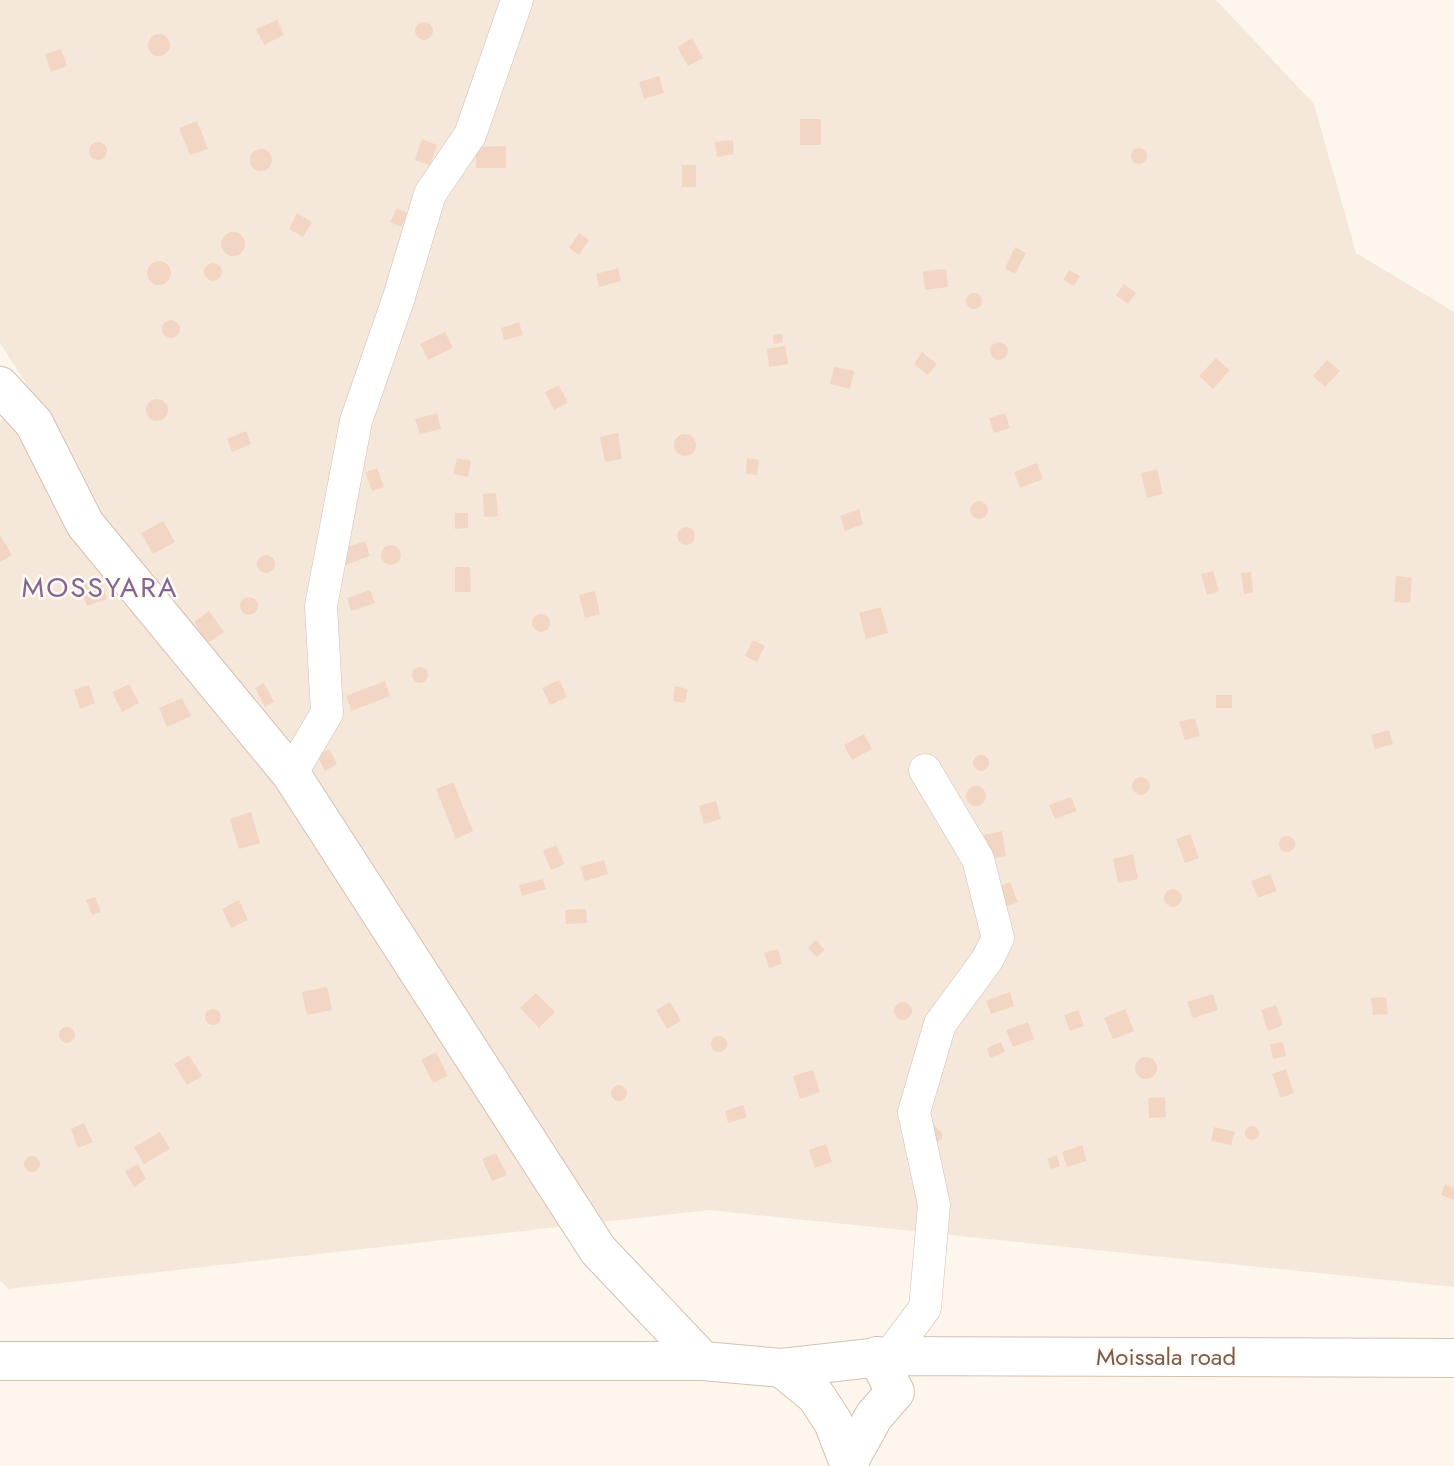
<svg xmlns="http://www.w3.org/2000/svg" width="1454" height="1466" font-family="Jost,sans-serif">
<rect width="100%" height="100%" fill="#fdf6ec"/>
<path fill="#f5e8da" d="M0,0H1216L1314,104L1356,253L1454,312V1287L709,1210L8,1289L0,1280V422L29,388L0,343Z"/>
<path fill="#f3d5c3" d="M277,20L284,35L264,45L256,29Z
M415 31a9 9 0 1 1 18 0a9 9 0 1 1-18 0Z
M148 45a11 11 0 1 1 22 0a11 11 0 1 1-22 0Z
M692,38L703,58L688,66L677,47Z
M61,49L67,66L51,72L45,54Z
M659,76L664,93L644,99L639,82Z
M800,119H821V145H800Z
M197,121L208,149L190,155L179,128Z
M422,139L437,145L430,165L415,160Z
M733,140L734,154L717,157L715,142Z
M89 151a9 9 0 1 1 18 0a9 9 0 1 1-18 0Z
M506,146V168H476V147Z
M1131 156a8 8 0 1 1 16 0a8 8 0 1 1-16 0Z
M250 160a11 11 0 1 1 22 0a11 11 0 1 1-22 0Z
M682,165H696V187H682Z
M397,208L408,213L401,227L390,222Z
M297,213L312,222L303,237L289,229Z
M221 244a12 12 0 1 1 24 0a12 12 0 1 1-24 0Z
M579,233L589,240L579,255L569,248Z
M1015,247L1026,253L1015,274L1005,268Z
M147 273a12 12 0 1 1 24 0a12 12 0 1 1-24 0Z
M204 272a9 9 0 1 1 18 0a9 9 0 1 1-18 0Z
M618,268L621,281L599,287L596,274Z
M946,269L948,287L925,290L923,271Z
M1069,270L1080,276L1074,286L1063,280Z
M1124,284L1136,293L1128,304L1116,295Z
M966 301a8 8 0 1 1 16 0a8 8 0 1 1-16 0Z
M162 329a9 9 0 1 1 18 0a9 9 0 1 1-18 0Z
M519,322L523,335L504,340L501,328Z
M445,332L453,348L428,360L420,344Z
M782,334L783,342L774,344L773,335Z
M990 351a9 9 0 1 1 18 0a9 9 0 1 1-18 0Z
M785,346L788,364L769,367L767,349Z
M922,352L937,364L928,375L914,364Z
M1216,358L1230,370L1213,389L1199,376Z
M1327,360L1340,371L1325,387L1313,376Z
M834,367L854,371L850,389L830,384Z
M559,385L568,403L554,410L545,392Z
M146 410a11 11 0 1 1 22 0a11 11 0 1 1-22 0Z
M437,413L441,429L420,434L415,419Z
M1005,413L1010,428L994,433L989,418Z
M246,431L251,444L232,452L227,439Z
M618,433L622,459L605,462L600,437Z
M674 445a11 11 0 1 1 22 0a11 11 0 1 1-22 0Z
M457,458L471,461L468,477L453,474Z
M747,458L759,460L757,475L746,474Z
M1037,463L1043,479L1020,488L1014,472Z
M377,468L384,487L372,491L365,472Z
M1157,469L1163,494L1147,498L1141,473Z
M496,493L498,516L484,517L483,494Z
M970 510a9 9 0 1 1 18 0a9 9 0 1 1-18 0Z
M859,509L863,524L845,531L840,516Z
M455,513H468V528L455,529Z
M163,521L175,542L153,554L141,533Z
M677 536a9 9 0 1 1 18 0a9 9 0 1 1-18 0Z
M0,535L12,555L0,562Z
M365,541L370,556L346,565L340,550Z
M381 555a10 10 0 1 1 20 0a10 10 0 1 1-20 0Z
M257 564a9 9 0 1 1 18 0a9 9 0 1 1-18 0Z
M455,567H470L471,592H455Z
M1213,571L1219,591L1207,595L1201,574Z
M1251,572L1253,593L1244,594L1241,573Z
M1396,576L1412,578L1410,603L1394,602Z
M99,577L107,599L87,606L79,585Z
M370,590L375,603L351,611L347,598Z
M595,591L600,614L585,618L579,595Z
M240 606a9 9 0 1 1 18 0a9 9 0 1 1-18 0Z
M881,607L888,633L866,639L859,613Z
M209,611L224,632L207,643L194,622Z
M532 623a9 9 0 1 1 18 0a9 9 0 1 1-18 0Z
M753,640L765,646L757,662L745,656Z
M412 675a8 8 0 1 1 16 0a8 8 0 1 1-16 0Z
M559,680L567,697L550,705L542,688Z
M385,681L390,696L352,711L346,696Z
M264,683L274,702L265,707L255,688Z
M129,684L139,703L122,712L112,692Z
M89,685L95,703L80,709L74,690Z
M675,686L688,689L685,703L673,701Z
M1216,695H1232V708H1216Z
M182,698L191,716L167,727L159,708Z
M1195,718L1200,736L1185,740L1179,722Z
M1389,730L1393,744L1375,749L1371,735Z
M864,734L872,749L852,760L844,745Z
M329,749L337,764L325,771L317,756Z
M973 763a8 8 0 1 1 16 0a8 8 0 1 1-16 0Z
M1132 786a9 9 0 1 1 18 0a9 9 0 1 1-18 0Z
M453,782L473,831L456,839L436,789Z
M966 796a10 10 0 1 1 20 0a10 10 0 1 1-20 0Z
M1071,797L1077,811L1055,819L1049,805Z
M716,801L721,819L704,824L699,806Z
M251,812L260,843L239,849L230,819Z
M1002,831L1006,856L988,859L984,835Z
M1190,834L1199,858L1185,863L1176,839Z
M1279 844a8 8 0 1 1 16 0a8 8 0 1 1-16 0Z
M556,845L565,864L551,870L543,851Z
M1133,854L1138,879L1118,883L1113,859Z
M604,860L608,874L585,881L580,867Z
M1270,874L1277,891L1258,898L1251,881Z
M543,879L546,889L522,896L519,885Z
M1010,882L1018,902L1006,907L998,887Z
M1164 898a9 9 0 1 1 18 0a9 9 0 1 1-18 0Z
M95,897L101,912L92,915L86,900Z
M239,900L248,920L231,928L222,909Z
M586,909L587,923L566,924L565,910Z
M816,940L825,950L817,957L808,948Z
M778,949L782,964L769,968L764,953Z
M327,987L332,1010L307,1015L302,992Z
M1010,992L1014,1006L991,1014L986,1001Z
M536,993L555,1012L539,1028L520,1008Z
M1213,994L1218,1010L1193,1018L1187,1002Z
M1386,997L1388,1014L1373,1015L1371,998Z
M670,1002L681,1021L667,1029L656,1010Z
M894 1011a9 9 0 1 1 18 0a9 9 0 1 1-18 0Z
M1276,1005L1283,1025L1268,1031L1261,1010Z
M205 1017a8 8 0 1 1 16 0a8 8 0 1 1-16 0Z
M1125,1009L1134,1031L1113,1039L1104,1018Z
M1078,1010L1084,1026L1070,1031L1064,1015Z
M1028,1022L1034,1039L1013,1047L1006,1030Z
M59 1035a8 8 0 1 1 16 0a8 8 0 1 1-16 0Z
M711 1044a8 8 0 1 1 16 0a8 8 0 1 1-16 0Z
M1001,1042L1005,1052L990,1058L987,1048Z
M1283,1042L1286,1056L1273,1059L1270,1044Z
M436,1052L448,1076L433,1083L421,1060Z
M189,1055L202,1076L187,1085L174,1064Z
M1135 1068a11 11 0 1 1 22 0a11 11 0 1 1-22 0Z
M1286,1069L1294,1093L1281,1098L1272,1074Z
M813,1070L820,1092L800,1099L793,1076Z
M611 1093a8 8 0 1 1 16 0a8 8 0 1 1-16 0Z
M1165,1097L1166,1117L1149,1118L1148,1098Z
M743,1105L747,1117L728,1123L725,1111Z
M84,1123L93,1142L78,1148L71,1129Z
M1245 1133a7 7 0 1 1 14 0a7 7 0 1 1-14 0Z
M935,1126L942,1133V1138L934,1145L930,1127Z
M1214,1127L1235,1132L1231,1145L1211,1141Z
M160,1132L170,1149L144,1164L134,1147Z
M826,1144L832,1162L815,1168L809,1150Z
M1082,1145L1087,1161L1067,1167L1062,1152Z
M496,1153L507,1175L492,1181L482,1159Z
M1057,1155L1060,1166L1051,1169L1047,1159Z
M24 1164a8 8 0 1 1 16 0a8 8 0 1 1-16 0Z
M138,1164L146,1179L134,1187L125,1171Z
M1445,1184L1454,1188V1200L1441,1195Z"/>
<g fill="none" stroke-linecap="round" stroke-linejoin="round">
<g stroke="#d1beb0" stroke-width="33">
<path id="street" d="M291,774L327,713L321,606L356,421L399,297L430,194L470,135L517,0
M889,1356L925,1308L934,1205L914,1112L940,1024L987,960L998,938L978,859L925,770"/>
</g>
<g stroke="#d6c0b0" stroke-width="40">
<path id="secondary" d="M0,386L34,423L85,524L291,774L598,1250L703,1361
M0,1361H703L782,1368L889,1356L1454,1358
M782,1368L816,1396L833,1422L850,1466
M849,1461L874,1416L895,1392L877,1356"/>
</g>
<use href="#street" stroke="#fff" stroke-width="32"/>
<use href="#secondary" stroke="#fff" stroke-width="38"/>
</g>
<g text-anchor="middle" stroke-width="5" stroke-linejoin="round" paint-order="stroke">
<g font-size="24" fill="#7a5c4d" stroke="#fffaf3">
<text x="1166" y="1365">Moissala road</text>
</g>
<g font-size="28" letter-spacing="2" fill="#846695" stroke="#fffaf3">
<text x="100" y="597">MOSSYARA</text>
</g>
</g>
</svg>
